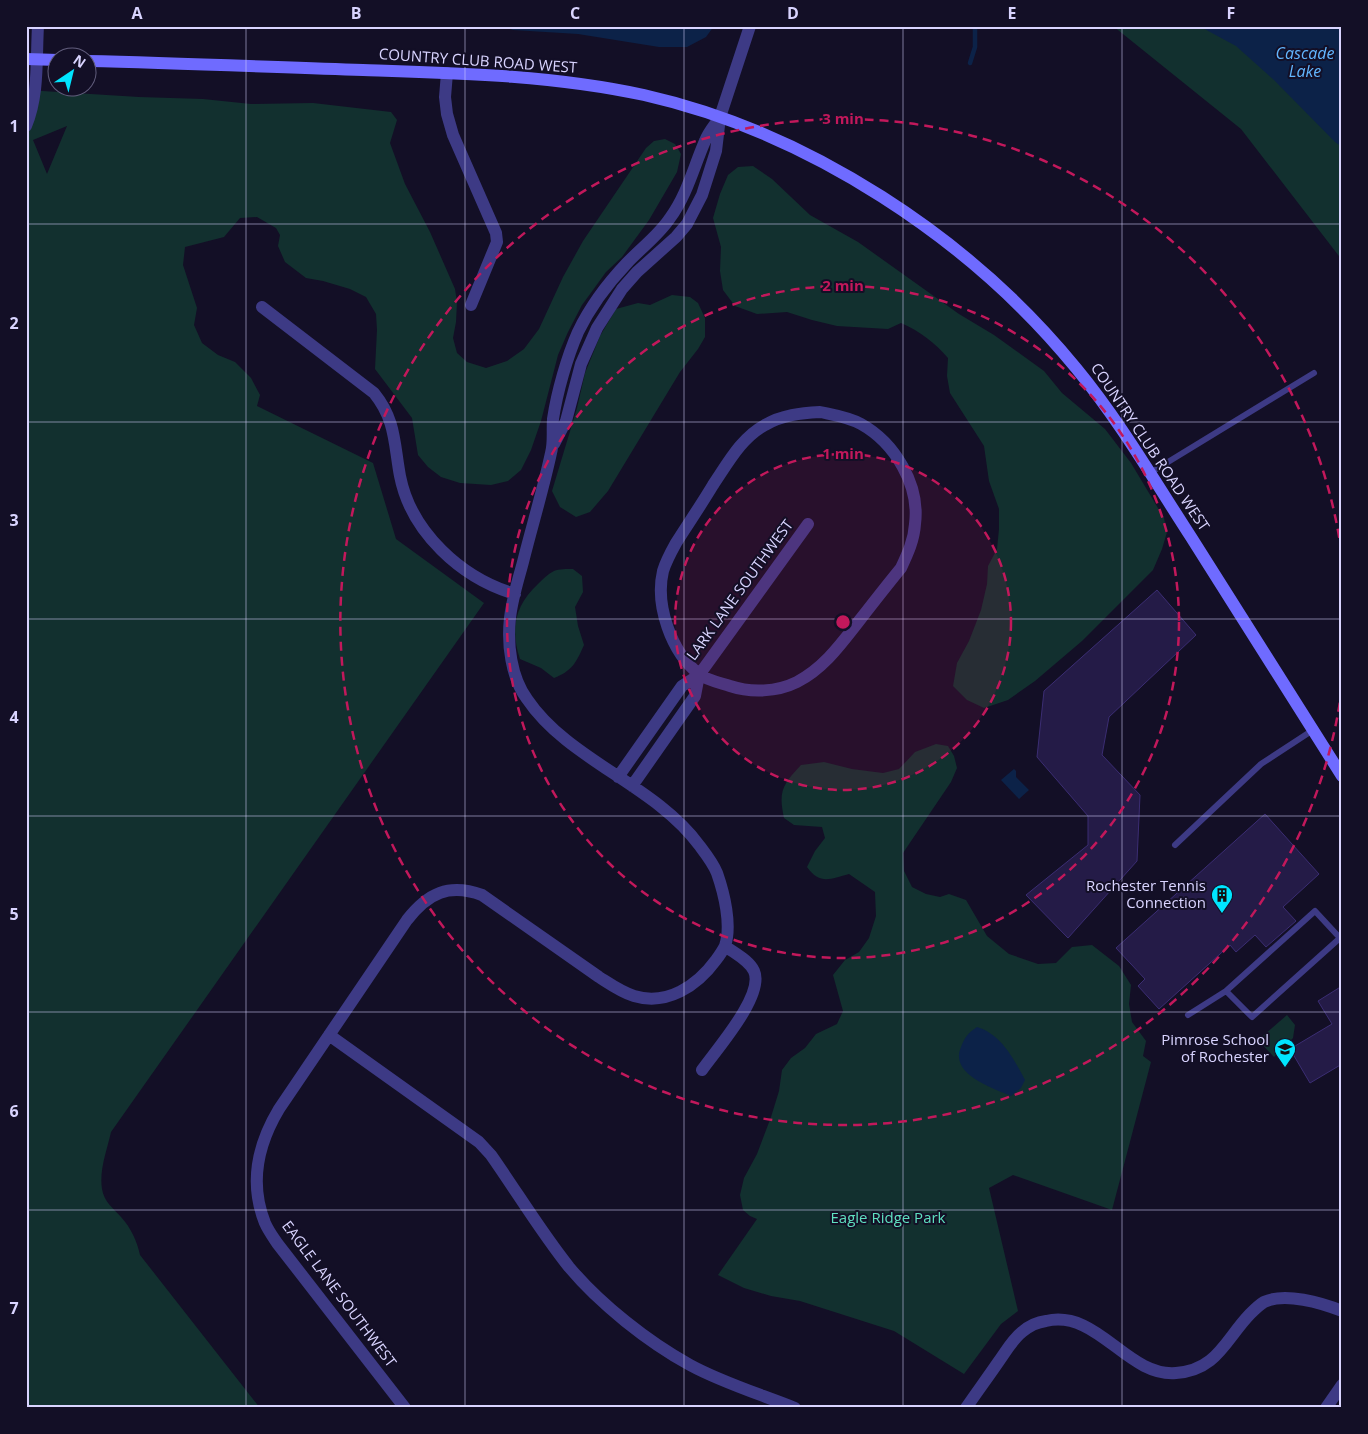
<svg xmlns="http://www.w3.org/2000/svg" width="1368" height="1434" font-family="'Open Sans',sans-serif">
<rect width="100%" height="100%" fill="#130f26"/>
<path fill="#12302f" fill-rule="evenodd" d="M1113,26H1342V260L1241,129Z
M26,90L139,97L203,99L251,104L313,103L391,112L397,120L390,143L405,184L430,232L455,289L457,302L456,322L453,338L457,353L467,362L486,368L507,361L524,349L539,329L563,277L583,241L646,148L654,141L665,139L675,144L681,154L677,172L649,220L622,257L606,272L593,290L582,305L568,332L558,355L541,421L531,450L521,470L508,481L491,485L460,483L441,477L428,467L418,455L412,418L375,369L377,330L376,314L366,297L350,289L323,281L306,278L285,262L278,246L280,235L276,228L257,217L240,218L224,237L185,247L183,265L197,308L194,325L202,343L218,355L235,362L251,378L260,395L257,406L373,463L396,539L484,603L111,1132C107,1150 99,1170 102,1189C104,1202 113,1208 121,1217C131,1228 137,1241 140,1255L260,1408H26ZM67,126L47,174L33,140Z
M753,166L772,179L810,215L858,242L959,314L994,335L1044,371L1062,393L1105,429L1131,463L1164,518L1167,532L1162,549L1153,570L1082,641L1035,681L1008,700L984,708L967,700L953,686L957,663L969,641L981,610L987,584L988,566L997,549L999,529V509L989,481L984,446L950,393L947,376L948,358C935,343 920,331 901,323L888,329L837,326L812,320L787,312L757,314L735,306L723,290L720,271L721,247L713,218L720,194L728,175L738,167Z
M672,295L690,297L698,303L705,318V337L698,349L680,372L608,491L590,512L576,517L560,507L552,491L577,408L585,373L600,336L616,309L638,303L650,305Z
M573,569L582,576L583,592L575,607L578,626L584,645C576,663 572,671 554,678L541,668L520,659C510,629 515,605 538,584C543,579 548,574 554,571C559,569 567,569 573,569Z
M936,744L948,746L954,756L957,768L951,782L903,853L904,871L912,887L926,894L940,897L949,894L966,900L987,936L1009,954L1038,964L1056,963L1072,947L1092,945L1119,966L1131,985L1129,1004L1132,1022L1146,1041L1143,1056L1151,1062L1112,1210L1013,1175L989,1188L1018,1311L1001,1324L964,1374L894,1331L800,1301L771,1296L744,1288L718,1275L757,1219L750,1216L743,1210L740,1195L744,1178L757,1154L771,1117L779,1091L782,1070L791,1058L805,1048L816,1034L837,1024L843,1011L833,975L845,960L859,952L869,938L876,916L875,892L849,874C830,879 820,885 807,867L815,851L825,838L822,827L794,825L784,818C778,791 783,784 801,765L824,762L852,769L883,773L899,769L915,752Z
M1287,1015L1295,1025L1293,1038L1274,1057L1258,1040Z"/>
<path fill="#0c2248" d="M503,26H714L706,37L687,47H659L578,34L513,30Z
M1199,26H1342V147L1335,142L1274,80L1236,46Z
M1014,769L1016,771V777L1029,790L1019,799L1001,780Z
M977,1027C1001,1034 1014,1059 1025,1080L1021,1088L1011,1096C992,1088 949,1074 961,1047C965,1037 968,1033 977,1027Z"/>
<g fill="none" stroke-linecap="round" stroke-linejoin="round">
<path stroke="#0c2248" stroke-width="4.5" d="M970,63L975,47V26"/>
</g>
<path fill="#241b47" stroke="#3b2d73" d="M1157,590L1196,635L1109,717L1102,755L1140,795L1137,861L1068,938L1026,895L1088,845V816L1037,757L1044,691Z
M1265,814L1319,874L1283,907L1296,921L1266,947L1255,935L1236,952L1230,945L1159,1009L1138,986L1145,979L1116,948Z
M1342,986V1064L1310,1083L1290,1049L1332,1024L1318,1001Z"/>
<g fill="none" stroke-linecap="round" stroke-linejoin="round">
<path stroke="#3d3a85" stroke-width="6" d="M1150,473L1314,373
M1175,845L1261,764L1313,730
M1315,911L1340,938L1252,1017L1226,991Z
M1188,1015L1226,991"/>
<path stroke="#3d3a85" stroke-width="12" d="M447,73L445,97L447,114L453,135L496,233L497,242L471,305
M26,126C39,95 36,60 38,26
M262,307L374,393C396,420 394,444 400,476C411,532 461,578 515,594
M820,412C834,415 848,417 861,424C895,443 920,485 915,524C914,540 908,553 901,568C887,585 873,603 859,621C841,644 824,668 797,682C777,692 751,693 730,686C721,683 706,680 699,674C671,652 655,605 663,571C666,561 671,552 676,543C688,524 701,505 713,485C728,463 741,438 765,425C782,415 801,413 820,412Z
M554,444L566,421L581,364L597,328L622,289L637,272L676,237L687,224L702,195L716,151L720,117L750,26
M618,777L682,686L699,675L808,524
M632,786L695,696L699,675
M329,1035L479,1142L491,1155C517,1192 541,1232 569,1267C600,1304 648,1342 690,1365C723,1383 760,1394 795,1408
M702,1070C716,1050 765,995 754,971C749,960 734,953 725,946
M405,1408L277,1243C273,1237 268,1230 265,1223C249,1183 258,1144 279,1109L407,920C428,893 449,883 482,895L599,977C610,984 621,992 634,996C667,1006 697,986 716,960C719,956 723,950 725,946C732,925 724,893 717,873C713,863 705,853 699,845C655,785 568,760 527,699C511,677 507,644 510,618C512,599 518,581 523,562C532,526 543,490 551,453C554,442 552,430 553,419C557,392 567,357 578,332C590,307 608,283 627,263C641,248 659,235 670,218C687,195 694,166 705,141C708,132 715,125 720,117
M966,1408C977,1392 988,1377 999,1361C1006,1351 1013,1339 1022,1332C1029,1326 1038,1322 1046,1321C1098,1309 1127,1377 1176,1373C1217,1370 1225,1340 1250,1314C1254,1310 1259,1305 1264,1302C1285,1292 1322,1303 1342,1311
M1326,1408L1342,1385"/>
<path stroke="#6f6bff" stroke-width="12" d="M26,59L58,60
M88,61C179,63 271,67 363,70C457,73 552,75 644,95C808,132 970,238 1076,368C1119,420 1154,480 1191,537C1241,617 1292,696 1342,776"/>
</g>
<path fill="none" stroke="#d9d4ff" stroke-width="1" stroke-opacity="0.55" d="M246,26V1408M465,26V1408M684,26V1408M903,26V1408M1122,26V1408M26,224H1342M26,422H1342M26,619H1342M26,816H1342M26,1012H1342M26,1210H1342"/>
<circle cx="843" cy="622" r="168" fill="#c2185b" fill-opacity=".12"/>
<g fill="none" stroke="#c2185b" stroke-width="2.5" stroke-dasharray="9 6">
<circle cx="843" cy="622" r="168"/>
<circle cx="843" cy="622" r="336"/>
<path d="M1342 688A503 503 0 1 1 1342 556"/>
</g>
<defs>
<g id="building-pin" transform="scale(1.125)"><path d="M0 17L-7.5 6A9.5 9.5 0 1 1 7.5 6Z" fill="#00e5ff" stroke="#130f26"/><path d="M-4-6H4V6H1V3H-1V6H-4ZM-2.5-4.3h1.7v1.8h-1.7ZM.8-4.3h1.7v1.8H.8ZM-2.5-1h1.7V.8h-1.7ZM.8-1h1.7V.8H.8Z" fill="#111"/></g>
<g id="school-pin" transform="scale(1.125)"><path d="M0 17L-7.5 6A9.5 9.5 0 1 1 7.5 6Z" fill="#00e5ff" stroke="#130f26"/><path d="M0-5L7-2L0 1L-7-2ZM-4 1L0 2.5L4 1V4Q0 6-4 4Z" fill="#111"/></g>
</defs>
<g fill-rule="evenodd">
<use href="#building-pin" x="1222" y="895"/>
<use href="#school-pin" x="1285" y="1049"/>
</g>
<g text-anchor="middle" stroke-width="4" stroke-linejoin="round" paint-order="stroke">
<g font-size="15" fill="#d9d4ff" stroke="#130f26">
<text transform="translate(478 61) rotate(4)" y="5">COUNTRY CLUB ROAD WEST</text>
<text transform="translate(1150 447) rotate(56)" y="5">COUNTRY CLUB ROAD WEST</text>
<text transform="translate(740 590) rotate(-54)" y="5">LARK LANE SOUTHWEST</text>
<text transform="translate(339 1294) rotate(53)" y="5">EAGLE LANE SOUTHWEST</text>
</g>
<g font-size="15" fill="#d9d4ff" stroke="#130f26" text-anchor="end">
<text x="1206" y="891">Rochester Tennis<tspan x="1206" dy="17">Connection</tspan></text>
<text x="1269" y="1045">Pimrose School<tspan x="1269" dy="17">of Rochester</tspan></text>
</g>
<g font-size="15" fill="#5fe0c0" stroke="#130f26">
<text x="888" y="1223">Eagle Ridge Park</text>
</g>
<g font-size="16" font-style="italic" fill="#62b6ff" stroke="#130f26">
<text x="1305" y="59">Cascade<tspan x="1305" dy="18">Lake</tspan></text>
</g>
</g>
<circle cx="843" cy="622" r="8" fill="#c2185b" stroke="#130f26" stroke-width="2.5"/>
<g font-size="15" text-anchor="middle" font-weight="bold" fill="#c2185b" stroke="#130f26" stroke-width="4" stroke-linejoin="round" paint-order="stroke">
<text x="843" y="124">3 min</text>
<text x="843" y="291">2 min</text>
<text x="843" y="459">1 min</text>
</g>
<rect width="1368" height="1434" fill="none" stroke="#130f26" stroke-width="55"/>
<g transform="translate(72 72) rotate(35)"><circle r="24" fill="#130f26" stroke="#625e7d"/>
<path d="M0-4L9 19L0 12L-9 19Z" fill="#00e5ff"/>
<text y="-8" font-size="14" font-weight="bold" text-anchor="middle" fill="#d9d4ff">N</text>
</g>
<rect x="28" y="28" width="1312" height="1378" fill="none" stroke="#d9d4ff" stroke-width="2"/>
<g font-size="16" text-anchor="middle" font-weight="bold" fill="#d9d4ff">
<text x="137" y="19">A</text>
<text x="356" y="19">B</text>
<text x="575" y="19">C</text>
<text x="793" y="19">D</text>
<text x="1012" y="19">E</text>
<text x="1231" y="19">F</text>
<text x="14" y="132">1</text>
<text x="14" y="329">2</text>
<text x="14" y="526">3</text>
<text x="14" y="723">4</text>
<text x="14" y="920">5</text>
<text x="14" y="1117">6</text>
<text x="14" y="1314">7</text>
</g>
</svg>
